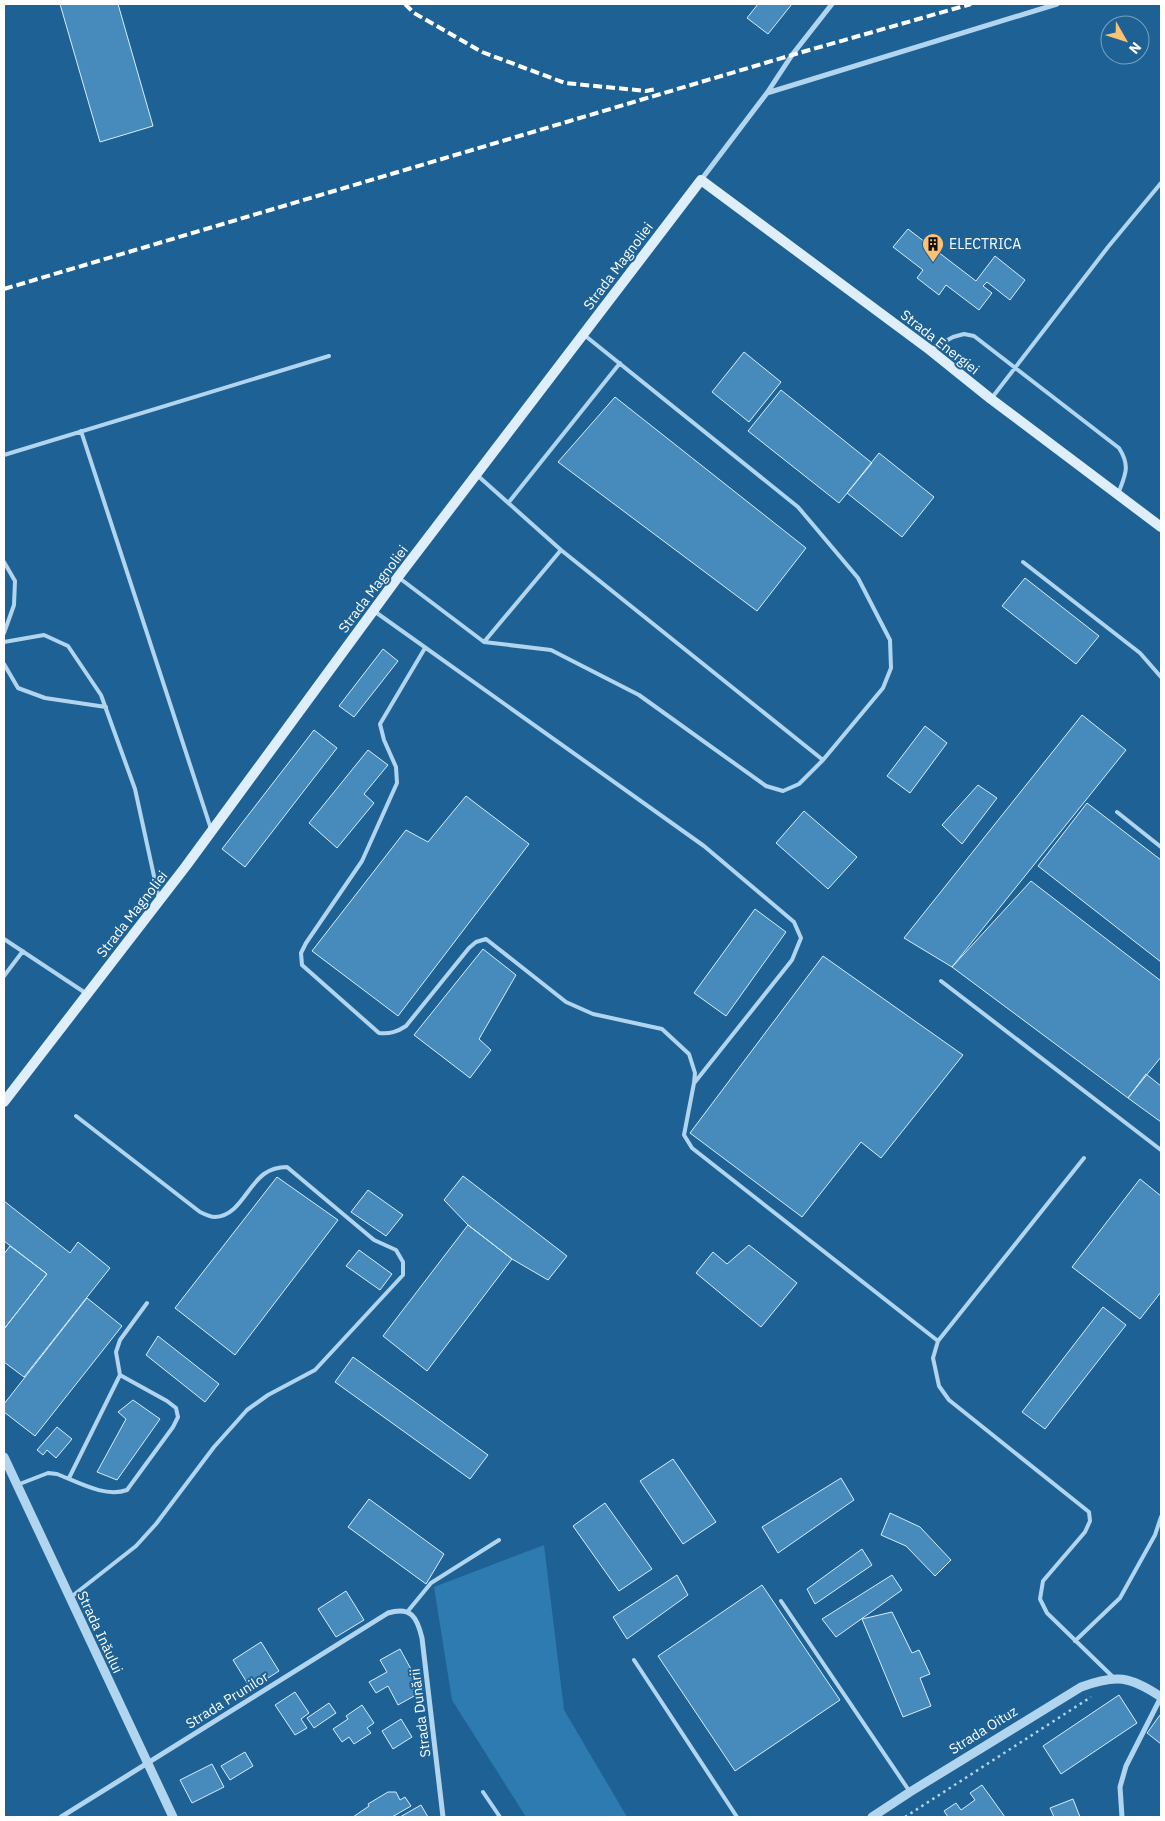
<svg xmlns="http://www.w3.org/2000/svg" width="1165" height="1821" font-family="'IBM Plex Sans',sans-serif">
<rect width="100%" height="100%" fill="#1e6295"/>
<path fill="#2e7bb1" d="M544,1545L564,1710L627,1817H526L452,1700L434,1587Z"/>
<path fill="#468bbc" stroke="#d7ecfa" d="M60,4H118L153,126L100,142Z
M758,4H792L768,34L747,18Z
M908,229L976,281L995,256L1025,280L1010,300L987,282L983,286L992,293L979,310L946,285L939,295L917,278L923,270L893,247Z
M744,352L781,382L749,422L712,392Z
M781,390L872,463L839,503L748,431Z
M615,397L806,548L757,611L558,462Z
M879,453L934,497L902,537L847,493Z
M1025,578L1099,636L1076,664L1002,606Z
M383,649L398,661L354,717L339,706Z
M1082,715L1126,750L952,967L904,938Z
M925,726L947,743L910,793L887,776Z
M314,730L337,748L245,867L222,849Z
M368,750L388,765L364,794L374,803L337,848L309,823Z
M978,785L997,798L962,844L942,825Z
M466,796L529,844L398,1016L312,951L406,830L428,842Z
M1087,803L1161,860V962L1038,866Z
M804,811L857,857L828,889L776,843Z
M1031,881L1161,981V1057L1128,1098L952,967Z
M755,909L786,932L726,1016L694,993Z
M483,949L516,975L479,1039L491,1050L470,1078L414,1035Z
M823,956L963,1055L881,1158L861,1142L802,1217L690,1133Z
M1146,1074L1161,1086V1122L1128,1098Z
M463,1176L567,1256L548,1280L512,1259L468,1225L444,1200Z
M277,1177L338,1220L235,1355L175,1308Z
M1140,1179L1161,1196V1292L1140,1319L1072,1267Z
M368,1190L403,1215L386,1236L351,1212Z
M4,1201L70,1253L78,1242L110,1268L24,1377L4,1362V1329L47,1274L4,1241Z
M468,1225L512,1259L427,1371L383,1336Z
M749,1245L797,1283L761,1327L696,1273L713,1252L727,1264Z
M10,1246L47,1274L4,1329V1254Z
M359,1250L392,1274L380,1290L346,1266Z
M87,1298L122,1326L35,1436L4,1412V1404Z
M1103,1307L1126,1325L1045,1429L1022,1412Z
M158,1336L219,1384L205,1402L146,1355Z
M353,1357L488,1455L470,1479L335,1382Z
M133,1400L160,1419L117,1480L97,1472L126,1419L118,1412Z
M57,1427L72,1439L56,1458L47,1450L43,1455L37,1450Z
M673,1459L716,1522L683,1544L640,1481Z
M841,1478L854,1500L778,1553L762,1527Z
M369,1499L444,1554L426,1584L348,1527Z
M605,1503L652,1569L619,1591L573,1526Z
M890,1513L920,1527L951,1560L935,1576L906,1546L881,1535Z
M862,1549L872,1565L815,1604L807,1589Z
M677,1575L688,1595L627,1639L613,1617Z
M892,1575L902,1590L836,1637L822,1619Z
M762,1585L840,1700L735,1771L658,1656Z
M346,1591L364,1620L336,1637L318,1609Z
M892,1612L912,1653L919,1650L930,1674L920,1678L931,1706L903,1717L862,1619Z
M261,1642L279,1671L251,1689L233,1660Z
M400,1649L423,1691L398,1705L388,1686L376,1693L369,1682L387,1672L380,1660Z
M295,1692L309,1713L301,1719L307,1728L295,1735L275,1705Z
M1119,1695L1137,1723L1061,1774L1043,1746Z
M329,1703L336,1713L314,1728L307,1718Z
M362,1705L374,1723L367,1728L371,1733L354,1744L349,1737L342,1742L333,1729L348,1719L346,1716Z
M1160,1715L1161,1716V1744L1147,1733Z
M401,1719L412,1737L393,1749L382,1731Z
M245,1752L253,1766L230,1780L221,1766Z
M212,1764L224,1787L192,1803L180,1780Z
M982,1785L1005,1817H948L944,1811L956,1803L961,1810L975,1800L970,1793Z
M388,1792H396L400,1800L405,1797L411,1806L392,1817H353L369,1806L368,1804Z
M1073,1799L1080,1817H1054L1050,1808Z
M421,1805L428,1817H400Z"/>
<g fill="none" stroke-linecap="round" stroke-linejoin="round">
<path stroke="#b1d5ef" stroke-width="2.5" stroke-dasharray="2.5 4" stroke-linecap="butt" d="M905,1817L1091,1697"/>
<path stroke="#b1d5ef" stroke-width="4" d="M930,350L953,337L964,334L974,336L1119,448C1131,467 1125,475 1118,494
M991,399L1108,247L1161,183
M81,431L211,829
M4,455L329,356
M477,475L561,550L823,760
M509,502L620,363
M4,562L15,581L14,605L4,633
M1023,562L1140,653L1161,677
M398,577L484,642L551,650L639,695L766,786L783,791L799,784L823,760L883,688L891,668L890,640L858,578L798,507L583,334
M374,611L704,846L794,922L801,938L792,960L695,1082
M4,642L44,635L68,646L101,695L135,789L159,899
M484,642L561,550
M425,648L380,724L384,740L396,767L397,783L362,861L306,943L301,953L302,965L379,1033C390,1034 397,1032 406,1026L469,948L476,942L486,939L566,1002L593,1014L662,1029L689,1054L695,1073L694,1083L684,1135L692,1148L938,1341
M4,664L18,688L45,698L106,707
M1117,812L1161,847
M4,939L87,994
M4,976L23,951
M941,981L1161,1150
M1084,1158L938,1341L933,1358L939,1386L949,1400L1089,1512L1090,1521L1085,1532L1043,1581L1040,1599L1047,1613L1114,1678
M69,1478L120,1375L116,1352L120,1340L147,1303
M17,1485L48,1473L57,1474C78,1482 105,1498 127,1490L173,1427L178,1417L176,1408L167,1401L120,1375
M71,1597L136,1546L156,1524L214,1447L247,1410L268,1395L315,1370L403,1275V1262L396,1250L374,1240L287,1167C279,1167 271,1169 264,1174C247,1186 239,1216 215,1217C210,1217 204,1214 200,1212L76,1116
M781,1601L910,1792
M408,1611L431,1583L499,1540
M1075,1641L1120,1598L1155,1535L1161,1517
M634,1660L737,1817
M483,1792L500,1817"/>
<path stroke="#b1d5ef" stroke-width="5" d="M767,93L1057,4
M701,180L767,93L792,55L832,4
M61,1817L388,1613C411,1606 417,1617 422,1638L443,1817
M1122,1817L1120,1787L1126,1766L1161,1697"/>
<path stroke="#b1d5ef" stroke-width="9" d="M4,1457L173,1817
M872,1817L910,1792L1081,1687C1116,1674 1130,1676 1161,1697"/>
<path stroke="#deeefb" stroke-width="10" d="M4,1102L186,866L398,577L701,180L930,350L991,399L1161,527"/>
<path stroke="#fff" stroke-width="4" stroke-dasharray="9 4" stroke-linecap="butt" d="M405,4L414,13L482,52L565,83L646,91L657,89
M4,289L792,55L971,4"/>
</g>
<defs>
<g id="building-pin" transform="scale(1.125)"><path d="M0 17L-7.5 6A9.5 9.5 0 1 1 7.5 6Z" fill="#fdc271" stroke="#1e6295"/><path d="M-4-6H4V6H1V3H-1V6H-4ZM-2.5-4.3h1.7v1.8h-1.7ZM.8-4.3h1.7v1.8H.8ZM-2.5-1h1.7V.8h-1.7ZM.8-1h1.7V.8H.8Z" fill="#111"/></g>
</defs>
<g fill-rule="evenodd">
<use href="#building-pin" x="933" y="244"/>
</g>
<g text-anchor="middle" stroke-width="4" stroke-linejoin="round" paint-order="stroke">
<g font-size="14" fill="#fff" stroke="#1e6295" text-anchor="start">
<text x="949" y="249">ELECTRICA</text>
</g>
<g font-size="14" fill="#fff" stroke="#1e6295">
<text transform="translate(618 266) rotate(-53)" y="5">Strada Magnoliei</text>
<text transform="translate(940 342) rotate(38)" y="5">Strada Energiei</text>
<text transform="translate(373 589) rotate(-53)" y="5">Strada Magnoliei</text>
<text transform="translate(132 914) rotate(-52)" y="5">Strada Magnoliei</text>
<text transform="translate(100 1632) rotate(65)" y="5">Strada Inăului</text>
<text transform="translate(227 1700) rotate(-32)" y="5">Strada Prunilor</text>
<text transform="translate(420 1713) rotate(-97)" y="5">Strada Dunării</text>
<text transform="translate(983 1730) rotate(-32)" y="5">Strada Oituz</text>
</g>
</g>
<rect width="1165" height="1821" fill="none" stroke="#ffffff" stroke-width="10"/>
<g transform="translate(1125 40) rotate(129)"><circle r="24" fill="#1e6295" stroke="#78a1bf"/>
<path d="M0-4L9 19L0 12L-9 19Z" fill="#fdc271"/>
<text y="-8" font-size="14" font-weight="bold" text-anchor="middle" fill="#ffffff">N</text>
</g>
</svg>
